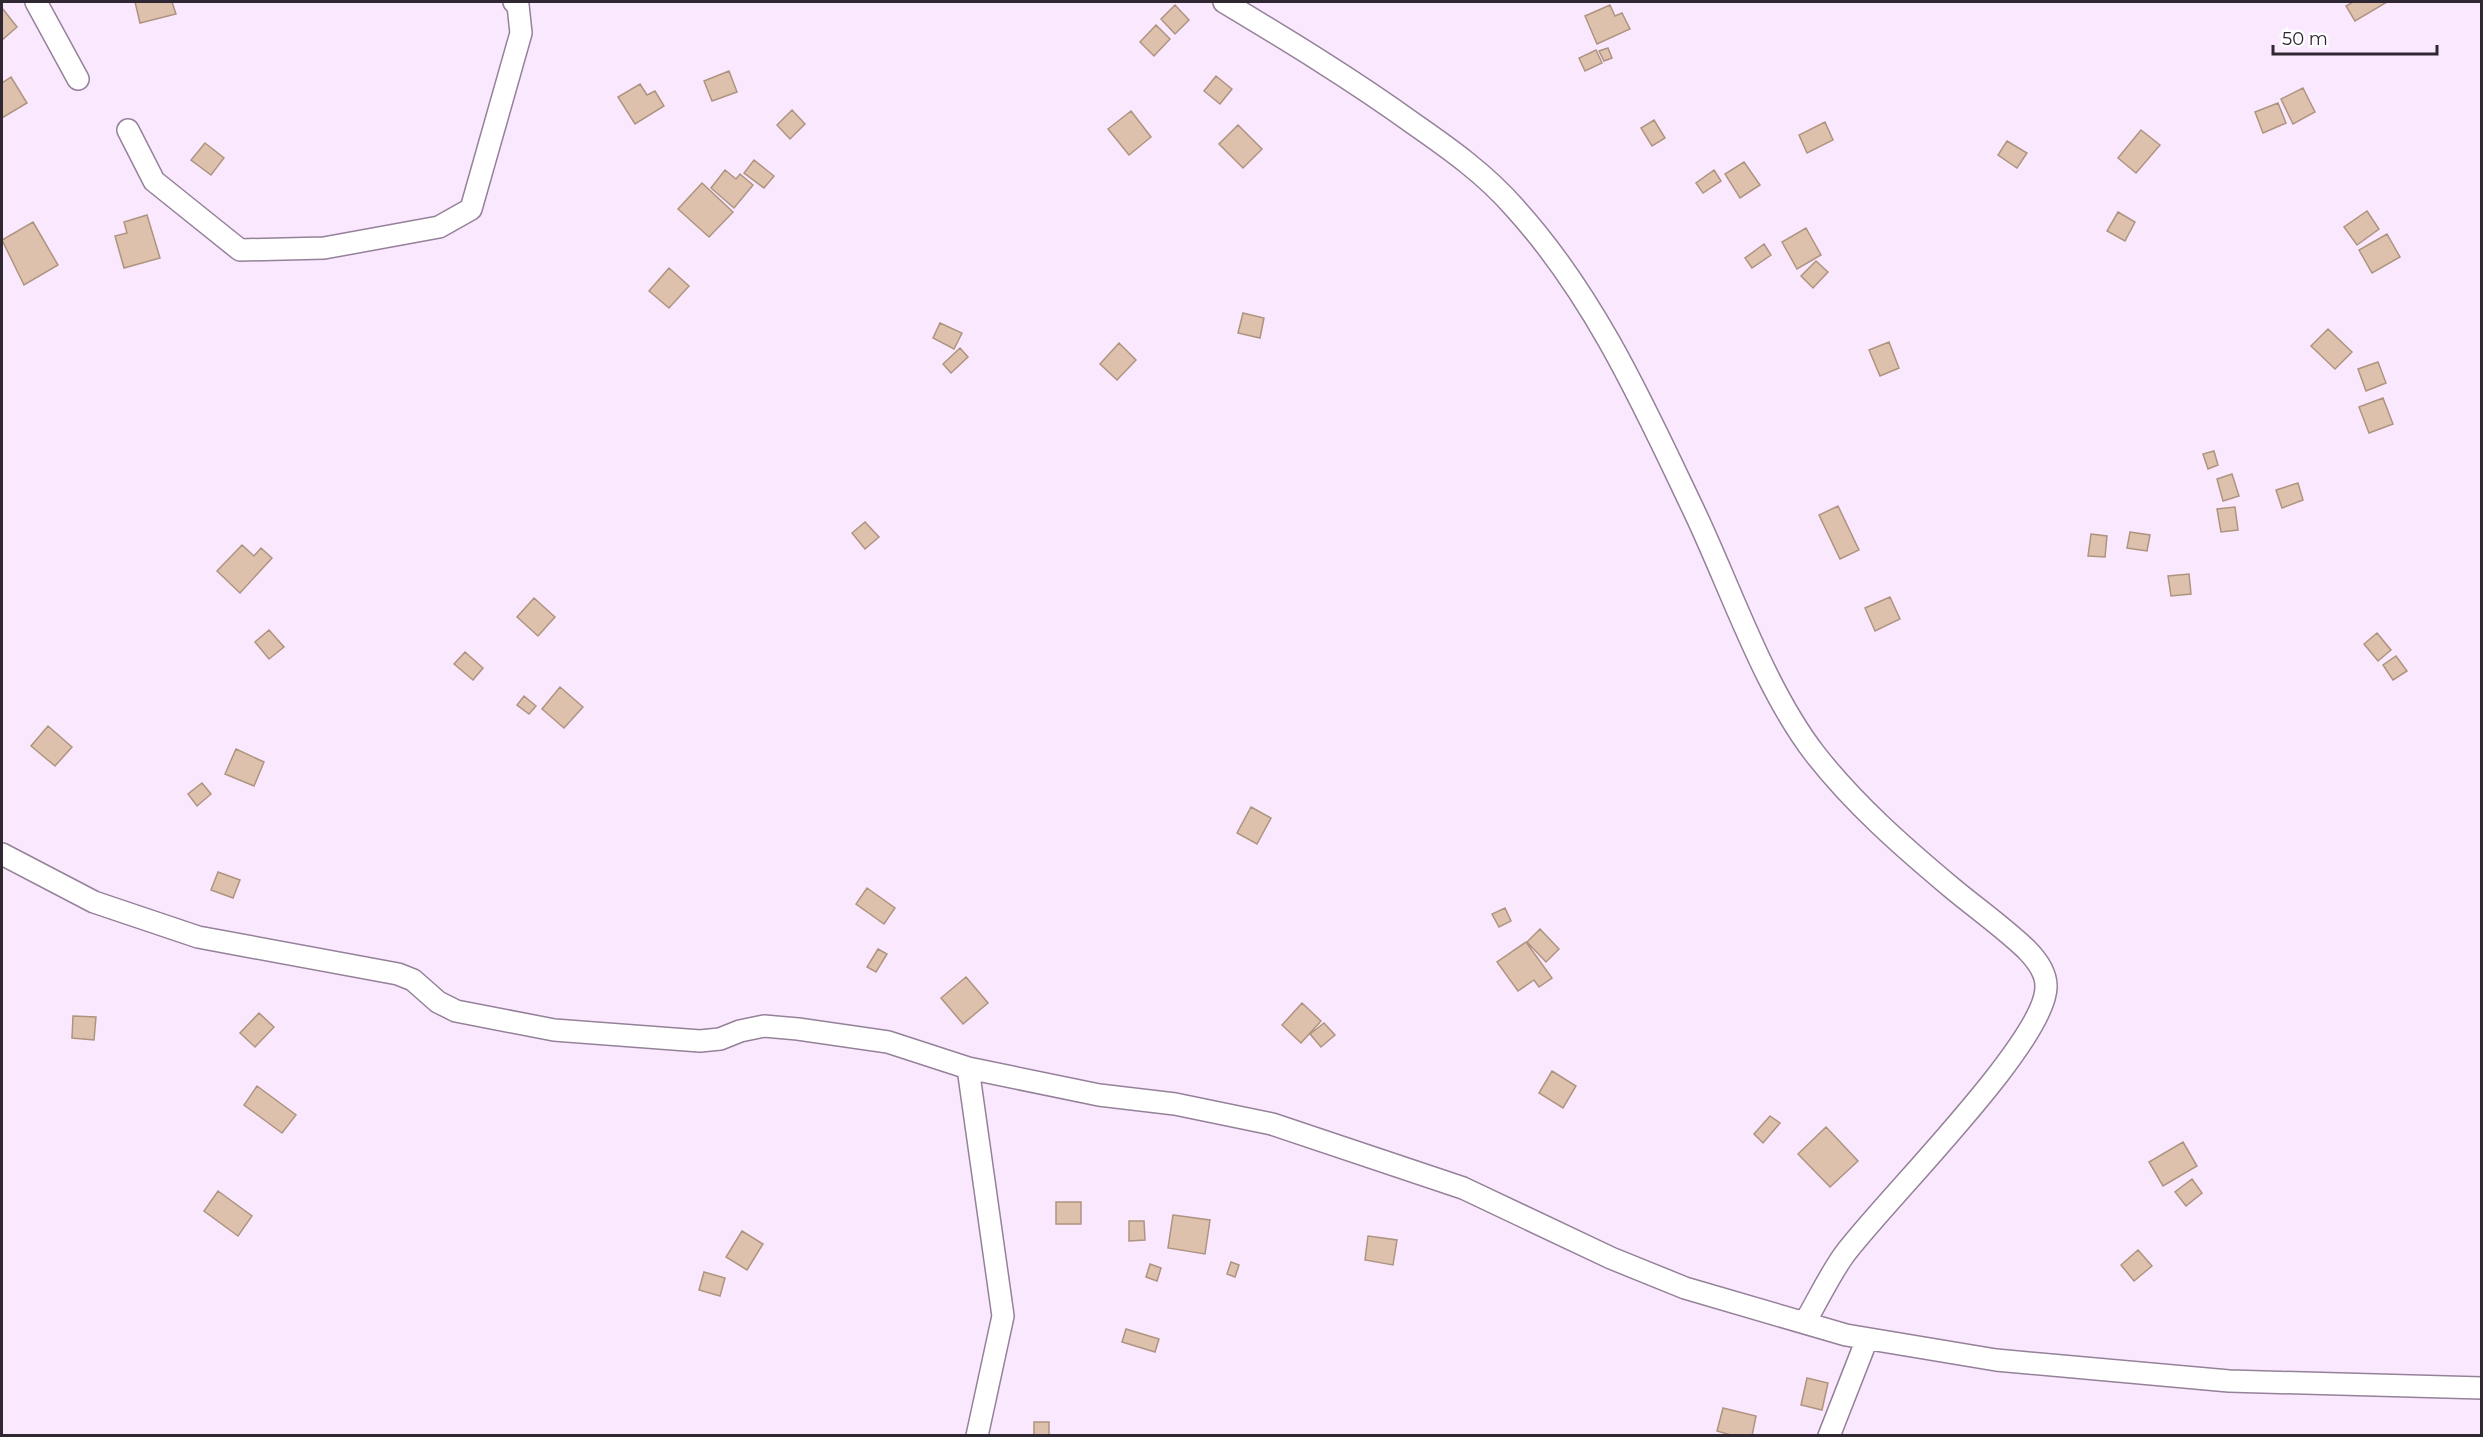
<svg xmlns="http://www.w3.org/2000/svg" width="2483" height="1437" font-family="Montserrat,sans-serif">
<rect width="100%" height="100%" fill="#fae9fe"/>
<path fill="#ddc1ac" stroke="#ae9480" stroke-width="1.5" d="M135,2H172L176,14L140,23Z
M2353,2H2387L2355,21L2346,6Z
M1175,5L1189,20L1175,34L1161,19Z
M1610,5L1615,16L1622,13L1630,29L1597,44L1585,16Z
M2,8L17,27L2,40Z
M1156,25L1170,39L1154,56L1140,42Z
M1608,48L1612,58L1604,61L1599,51Z
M1596,50L1602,63L1585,71L1579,58Z
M729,71L737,92L712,101L704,81Z
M1216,76L1232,89L1220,104L1204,91Z
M11,77L27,103L2,118V83Z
M640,84L647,95L655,91L664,106L635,124L618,97Z
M2303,88L2315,112L2293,124L2281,99Z
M2278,103L2286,123L2263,133L2255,112Z
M792,110L805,124L790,139L777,125Z
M1131,111L1151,137L1129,155L1108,129Z
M1654,120L1665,138L1652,146L1641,128Z
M1825,122L1833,140L1807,153L1799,135Z
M1238,125L1262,149L1243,168L1219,144Z
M2141,130L2160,145L2136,173L2118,158Z
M2007,141L2027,153L2017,168L1998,155Z
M205,143L224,158L211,175L191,160Z
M754,160L774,176L764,188L744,173Z
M1744,162L1760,185L1740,198L1725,174Z
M725,170L736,179L740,174L753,185L734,208L711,188Z
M1714,170L1721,181L1703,193L1696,183Z
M702,183L733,212L709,237L678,209Z
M2367,211L2379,229L2357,245L2344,227Z
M2118,212L2135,222L2125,241L2107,231Z
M147,215L160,258L124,268L115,236L127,233L124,222Z
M33,222L58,265L24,285L2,240Z
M1806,228L1821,255L1797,269L1782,242Z
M2387,234L2400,257L2372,273L2359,250Z
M1764,244L1771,255L1752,268L1745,258Z
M1816,261L1828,272L1813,288L1801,276Z
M669,268L689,286L669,308L649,291Z
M1243,313L1264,318L1260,338L1238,333Z
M940,323L962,333L954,349L933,338Z
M2328,329L2352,352L2335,369L2311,346Z
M1889,342L1899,368L1880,376L1869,350Z
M1119,343L1136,360L1117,380L1100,364Z
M960,348L968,357L951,373L943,364Z
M2378,362L2386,383L2366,391L2358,369Z
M2383,398L2393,424L2369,433L2359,407Z
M2214,451L2218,465L2208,469L2203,454Z
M2232,474L2239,496L2223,501L2217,479Z
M2298,483L2303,500L2282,508L2276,490Z
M1838,506L1859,550L1840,559L1819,515Z
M2235,507L2238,530L2221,532L2217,509Z
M865,522L879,537L865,549L852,533Z
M2130,532L2150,535L2147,551L2127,548Z
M2091,534L2107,536L2105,557L2088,556Z
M242,545L254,556L261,548L272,558L240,593L217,571Z
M2189,574L2191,594L2171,596L2168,576Z
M1890,597L1900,619L1875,631L1865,608Z
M534,598L555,617L538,636L517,617Z
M269,630L284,647L269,659L255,642Z
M2377,633L2391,650L2378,661L2364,644Z
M465,652L483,668L473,680L454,664Z
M2396,656L2407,671L2393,680L2383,665Z
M560,687L583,707L564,728L542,709Z
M524,696L536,706L529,714L517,705Z
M48,726L72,747L55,766L31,746Z
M236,749L264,762L254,786L225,774Z
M202,783L211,794L197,806L188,794Z
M1251,807L1271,818L1257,844L1237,833Z
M218,872L240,880L233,898L211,890Z
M867,888L895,908L884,924L856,904Z
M1505,908L1511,921L1499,927L1492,914Z
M1540,929L1559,949L1546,962L1527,942Z
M1526,942L1552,978L1539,987L1534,980L1518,991L1497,962Z
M878,949L887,954L876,972L867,967Z
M966,977L988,1003L963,1024L941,998Z
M1302,1003L1321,1021L1301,1043L1282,1025Z
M259,1013L274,1027L255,1047L240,1033Z
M73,1016L96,1017L94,1040L72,1038Z
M1324,1023L1335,1035L1321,1047L1310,1034Z
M1552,1071L1576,1086L1563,1108L1539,1093Z
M257,1086L296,1115L282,1133L244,1105Z
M1770,1116L1780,1123L1763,1143L1754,1134Z
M1826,1127L1858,1161L1830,1187L1798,1154Z
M2183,1142L2197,1166L2163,1186L2149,1162Z
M2192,1179L2202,1193L2186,1206L2175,1192Z
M218,1191L252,1216L238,1236L204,1211Z
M1056,1202H1081V1224H1056Z
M1173,1215L1210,1220L1205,1254L1168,1248Z
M1129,1221H1144L1145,1240L1129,1241Z
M742,1231L763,1244L747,1270L726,1257Z
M1368,1236L1397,1240L1393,1265L1365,1260Z
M2138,1250L2152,1266L2134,1281L2121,1265Z
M1231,1262L1239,1265L1235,1277L1227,1274Z
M1150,1264L1161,1268L1157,1281L1146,1277Z
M704,1272L725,1278L720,1296L699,1290Z
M1126,1329L1159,1339L1155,1352L1122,1342Z
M1807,1378L1828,1383L1822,1410L1801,1405Z
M1723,1408L1756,1416L1752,1436H1734L1717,1431Z
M1034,1422H1049V1436H1034Z"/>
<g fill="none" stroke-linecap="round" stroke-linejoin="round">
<g stroke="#958199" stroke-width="24">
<path id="street" d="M36,2L78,79
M1224,2C1289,41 1353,80 1414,124C1450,149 1485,174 1514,207C1595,296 1644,406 1695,513C1731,589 1764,688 1815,754C1854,804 1903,847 1952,888C1976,908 2003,927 2026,949C2035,958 2046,972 2046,986C2048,1040 1882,1203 1844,1255C1829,1276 1818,1300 1805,1322
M128,130L154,181L240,250L324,248L439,227L471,209L521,33L518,5L514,2
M2,854L94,902L198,937L398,974L413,980L438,1002L456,1011L554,1030L700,1041L720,1039L740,1031L764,1026L798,1029L888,1042L968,1068L1099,1095L1175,1104L1272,1124L1463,1188L1611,1258L1685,1288L1846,1335L1996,1360L2229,1381L2482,1388
M968,1068L1003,1316L977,1436
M1829,1436L1867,1339"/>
</g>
<use href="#street" stroke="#fff" stroke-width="21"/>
</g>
<rect width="2483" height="1437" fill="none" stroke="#2f2731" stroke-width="6"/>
<path d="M2273 45v9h164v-9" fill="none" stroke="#2f2731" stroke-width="3"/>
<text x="2282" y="45" font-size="18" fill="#2f2731" stroke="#ffffff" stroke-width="4.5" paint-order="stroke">50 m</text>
</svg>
